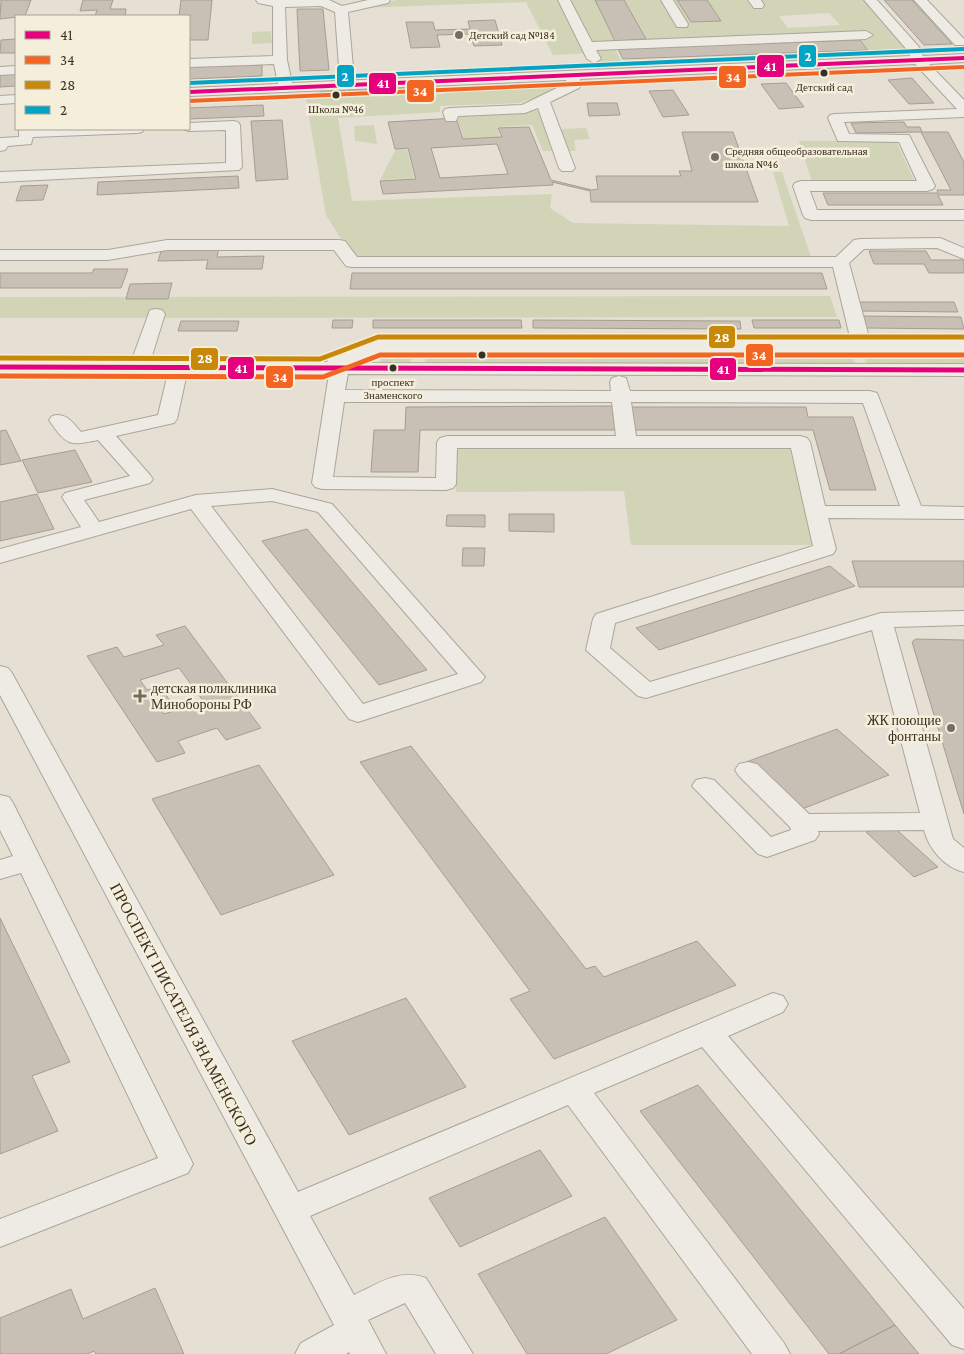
<svg xmlns="http://www.w3.org/2000/svg" width="964" height="1354" font-family="'Crimson Pro',serif">
<rect width="100%" height="100%" fill="#e5e0d3"/>
<path fill="#d2d4b7" fill-rule="evenodd" d="M397,0H869L912,50L870,51L860,39L615,49L622,62L598,63L592,53L553,55L526,2L360,8ZM829,13L840,25L788,28L779,16Z
M271,31L272,43L252,44V32Z
M551,84L556,94C543,101 531,97 520,103L440,106V112L338,118L352,201L552,194L550,208L573,223L789,226L773,172H782L812,260H354L326,215L306,99L445,94L446,88Z
M542,110L544,119H556L560,129L586,128L590,139L574,140L576,151H543L532,125L497,127L500,137L464,139L455,113Z
M374,125L377,144L355,141L354,126Z
M799,141H896L915,182H812Z
M396,149H407L415,178L380,180Z
M830,296L837,317L0,318V297Z
M381,352H415L412,354L411,362L414,364H380Z
M431,352H851L855,364H430L425,362L426,354Z
M863,352H964V364H867Z
M789,446L816,545H631L624,491L456,492V447Z"/>
<path fill="#c8c0b4" stroke="#a69d92" fill-rule="evenodd" d="M1,0H31L25,16L0,19Z
M83,0H113L110,9H126L125,16H95L97,10L80,11Z
M181,0H212L208,40H189V16H179Z
M595,0H624L646,39L615,41Z
M677,0H707L721,21L691,22Z
M884,0H912L952,44L924,45Z
M297,9H323L329,70L300,71Z
M495,20L502,45L474,46L470,34L437,35L440,47L411,48L406,22H433L435,30L470,29L468,21Z
M16,39V53H0L1,40Z
M860,40L868,50L623,59L618,49Z
M262,65V76L189,79V67Z
M16,74V86L0,87V75Z
M912,78L934,103L909,104L888,80Z
M786,83L804,107L779,109L761,84Z
M418,87L420,93L349,96L348,90Z
M345,90L346,96L321,97L320,91Z
M673,90L689,115L663,117L649,91Z
M587,103H617L620,115L589,116Z
M263,105L264,116L189,119V108Z
M456,118L463,139L502,137L498,128L529,127L551,180L592,190L598,189L596,176H681L679,171H692L682,132H733L758,202H591L590,191L552,182L553,185L383,194L380,181L416,179L408,148L395,149L388,122ZM497,144L508,174L440,178L431,148Z
M282,120L288,179L256,181L251,121Z
M904,122L907,127H920L922,132H948L964,162V195H938L943,205H828L823,193H938L937,190H951L921,132L856,133L851,123Z
M238,176L239,188L97,195L98,182Z
M48,185L43,200L16,201L21,186Z
M162,248H219L217,257L264,256L262,269H206L208,260L158,261Z
M869,251H926L931,260H964V273H929L924,264H874Z
M94,269H128L121,288H0V273H92Z
M352,273H822L827,289H350Z
M172,283L168,299H126L130,284Z
M856,302H954L958,312L859,311Z
M861,316L961,317L964,329L865,328Z
M333,320H353L352,328H332Z
M373,320H521L522,328H373Z
M533,320L740,321L741,329L533,328Z
M752,320H839L841,328H754Z
M181,321H239L237,331H178Z
M612,406L615,430H420L418,472H371L374,430H405L406,407Z
M632,407H806L808,417H853L876,490H830L813,430H635Z
M6,430L21,461L0,465V431Z
M75,450L92,482L38,493L22,460Z
M37,494L54,529L0,541V502Z
M509,514H554V532L509,531Z
M447,515H485V527L446,526Z
M307,529L427,670L379,685L262,541Z
M463,548H485L484,566H462Z
M852,561H964V587H859Z
M830,566L855,586L659,650L636,628Z
M185,626L261,728L226,740L217,728L178,741L185,753L157,762L87,656L117,647L124,657L164,645L156,635ZM179,668L204,702L164,714L158,705L170,701L160,686L147,690L140,680Z
M916,639L964,640V814L912,642Z
M837,729L889,775L797,811L746,762Z
M411,746L586,969L595,966L604,977L697,941L736,985L554,1059L510,999L530,991L360,762Z
M259,765L334,875L221,915L152,799Z
M889,823L938,867L914,877L866,832Z
M0,918L70,1062L32,1076L58,1131L0,1154Z
M406,998L466,1087L349,1135L292,1041Z
M698,1085L859,1281L895,1325L839,1354H829L640,1111Z
M540,1150L572,1196L460,1247L429,1198Z
M605,1217L677,1320L606,1354H527L478,1274Z
M155,1288L184,1354H96L94,1351L87,1354H0V1318L71,1289L83,1319Z
M895,1325L919,1354H839Z"/>
<g fill="none" stroke-linecap="round" stroke-linejoin="round">
<g stroke="#aba69b" stroke-width="2">
<path id="minor" d="M256,0H329L342,6L368,0H390L388,3L348,12L353,67L346,71L339,67L335,12L321,6L285,7L287,60L292,83L910,56L908,51L864,0H877L919,47L923,56L964,54V62L929,64L964,100V117L844,122L849,134L909,135L935,186L933,189L927,191H810L817,210H964V220H811L805,218L803,215L793,186L795,183L801,181H917L899,142L838,141L828,118L830,115L835,114L957,109L915,64L580,79L581,85L579,88L550,102L575,168L572,171H562L559,168L538,108L525,113L458,116L456,121H446L443,112L445,109L450,108L522,105L567,83L566,80L189,96V88L278,84L274,64L189,67V59L273,56V6L258,3Z
M558,0H570L592,42L866,31L873,35L866,39L596,50L601,59L594,63L587,59Z
M661,0H673L688,24L687,27H677Z
M748,0H761L764,5L762,8H754Z
M914,0H927L964,39V45H955Z
M16,66V74L0,75V67Z
M16,95V103L0,104V96Z
M233,121L238,122L240,125L242,167L239,170L0,182V172L226,163V130L189,131L183,129H189V123Z
M19,129H144L142,132L137,133L33,137L31,144L8,146L5,150L0,151V138L19,137Z
M940,238L964,248V259L937,248L864,249L849,263L870,341H964V351H381L353,363L964,364V376L348,374L345,390L611,391L610,382L612,378L619,376L626,378L630,391H870L877,393L921,506L964,507V519L828,518L836,549L833,554L615,623L610,648L650,682L881,613L964,611V625L894,627L953,839L964,848V872C944,867 929,849 924,830L818,831L819,834L815,840L767,857L758,854L692,786L696,780L705,778L714,780L771,837L791,830L790,827L739,776L735,770L739,764L748,762L757,764L809,814L920,813L872,630L646,698L638,696L586,650L593,619L596,614L813,546L791,448H457L456,484L453,488L446,490L322,489L315,487L312,483L329,374L187,373L177,419L174,423L116,436L150,475L153,479L150,483L84,500L99,522L196,495L272,489L332,504L485,677L481,682L358,722L349,719L191,509L0,563V549L81,527L62,497L65,493L130,476L98,440C69,446 67,446 49,420L52,416C66,412 72,422 81,432L158,415L168,373H0V361L131,362L150,310L156,309L162,310L165,314L150,362H327L329,359L378,341H851L833,267H352L346,266L334,250H167L108,260H0V250H108L167,240H339L345,241L357,257H836L854,240L860,239ZM344,402H612L616,436H447L440,438L437,442L436,478L333,477ZM631,402L863,403L900,506H825L810,442L807,438L800,436H636ZM272,501L318,512L458,674L363,704L211,506Z
M0,666L8,668L12,673L298,1192L773,993L783,996L788,1004L783,1012L728,1036L964,1309V1349L952,1345L702,1047L594,1093L784,1343L790,1354H752L568,1105L310,1216L354,1295C378,1284 399,1268 426,1278L473,1354H436L405,1303L368,1320L386,1354H350L349,1352L346,1354H295L301,1343L334,1325L0,695Z
M0,795L9,797L13,803L193,1164L188,1173L0,1247V1219L158,1158L21,873L0,879V860L13,856L0,830Z"/>
</g>
<use href="#minor" fill="#eeebe4" fill-rule="evenodd"/>
<g stroke="#f4eedb" stroke-width="6">
<path id="bus-1-far1" d="M189,92L964,58"/>
</g>
<g stroke="#f4eedb" stroke-width="8">
<path id="bus-1" d="M0,367L964,370"/>
</g>
<g stroke="#f4eedb" stroke-width="6">
<path id="bus-2-far1" d="M189,101L964,67"/>
</g>
<g stroke="#f4eedb" stroke-width="8">
<path id="bus-2" d="M0,376L323,377L380,355H964"/>
</g>
<g stroke="#f4eedb" stroke-width="8">
<path id="bus-3" d="M0,358L320,359L378,337H964"/>
</g>
<g stroke="#f4eedb" stroke-width="6">
<path id="bus-4" d="M189,83L964,49"/>
</g>
<use href="#bus-1-far1" stroke="#e5007d" stroke-width="4"/>
<use href="#bus-1" stroke="#e5007d" stroke-width="5"/>
<use href="#bus-2-far1" stroke="#f26522" stroke-width="4"/>
<use href="#bus-2" stroke="#f26522" stroke-width="5"/>
<use href="#bus-3" stroke="#c88809" stroke-width="5"/>
<use href="#bus-4" stroke="#03a3c5" stroke-width="4"/>
</g>
<g fill="#766d61" stroke="#f4eedb" stroke-width="2">
<circle cx="459" cy="35" r="5"/>
<circle cx="715" cy="157" r="5"/>
<path d="M137.5 688.5h5v5h5v5h-5v5h-5v-5h-5v-5h5z"/>
<circle cx="951" cy="728" r="5"/>
</g>
<g fill="#3a2f23" stroke="#f4eedb" stroke-width="2">
<circle cx="824" cy="73" r="4.5"/>
<circle cx="336" cy="95" r="4.5"/>
<circle cx="482" cy="355" r="4.5"/>
<circle cx="393" cy="368" r="4.5"/>
</g>
<g text-anchor="middle" stroke-width="5" stroke-linejoin="round" paint-order="stroke">
<g font-size="11" fill="#3a2f23" stroke="#f4eedb" text-anchor="start">
<text x="469" y="39">Детский сад №184</text>
<text x="725" y="155">Средняя общеобразовательная<tspan x="725" dy="13">школа №46</tspan></text>
</g>
<g font-size="11" fill="#3a2f23" stroke="#f4eedb">
<text x="824" y="91">Детский сад</text>
<text x="336" y="113">Школа №46</text>
<text x="393" y="386">проспект<tspan x="393" dy="13">Знаменского</tspan></text>
</g>
<g font-size="14" fill="#3a2f23" stroke="#f4eedb" text-anchor="start">
<text x="151" y="693">детская поликлиника<tspan x="151" dy="16">Минобороны РФ</tspan></text>
<text x="941" y="725" text-anchor="end">ЖК поющие<tspan x="941" dy="16">фонтаны</tspan></text>
</g>
<g font-size="16" fill="#3a2f23" stroke="#f4eedb">
<text transform="translate(184 1014) rotate(62)" y="6">ПРОСПЕКТ ПИСАТЕЛЯ ЗНАМЕНСКОГО</text>
</g>
</g>
<g stroke="#f4eedb" stroke-width="2">
<rect x="798" y="44" width="19" height="24" rx="5" fill="#03a3c5"/>
<rect x="756" y="54" width="29" height="24" rx="5" fill="#e5007d"/>
<rect x="336" y="64" width="19" height="24" rx="5" fill="#03a3c5"/>
<rect x="718" y="65" width="29" height="24" rx="5" fill="#f26522"/>
<rect x="368" y="72" width="29" height="23" rx="5" fill="#e5007d"/>
<rect x="406" y="79" width="29" height="24" rx="5" fill="#f26522"/>
<rect x="708" y="325" width="28" height="24" rx="5" fill="#c88809"/>
<rect x="745" y="343" width="29" height="24" rx="5" fill="#f26522"/>
<rect x="190" y="347" width="29" height="24" rx="5" fill="#c88809"/>
<rect x="227" y="356" width="28" height="24" rx="5" fill="#e5007d"/>
<rect x="709" y="357" width="28" height="24" rx="5" fill="#e5007d"/>
<rect x="265" y="365" width="29" height="24" rx="5" fill="#f26522"/>
</g>
<g font-size="14" text-anchor="middle" font-weight="bold" fill="#fff">
<text x="808" y="61">2</text>
<text x="770" y="71">41</text>
<text x="345" y="81">2</text>
<text x="733" y="82">34</text>
<text x="383" y="88">41</text>
<text x="420" y="96">34</text>
<text x="722" y="342">28</text>
<text x="759" y="360">34</text>
<text x="205" y="363">28</text>
<text x="241" y="373">41</text>
<text x="723" y="374">41</text>
<text x="280" y="382">34</text>
</g>
<rect x="15" y="15" width="175" height="115" fill="#f4eedb" stroke="#aaa291"/>
<rect x="25" y="31" width="25" height="8" fill="#e5007d" stroke="#aaa291"/>
<text x="60" y="40" font-size="15" fill="#3a2f23">41</text>
<rect x="25" y="56" width="25" height="8" fill="#f26522" stroke="#aaa291"/>
<text x="60" y="65" font-size="15" fill="#3a2f23">34</text>
<rect x="25" y="81" width="25" height="8" fill="#c88809" stroke="#aaa291"/>
<text x="60" y="90" font-size="15" fill="#3a2f23">28</text>
<rect x="25" y="106" width="25" height="8" fill="#03a3c5" stroke="#aaa291"/>
<text x="60" y="115" font-size="15" fill="#3a2f23">2</text>
</svg>
